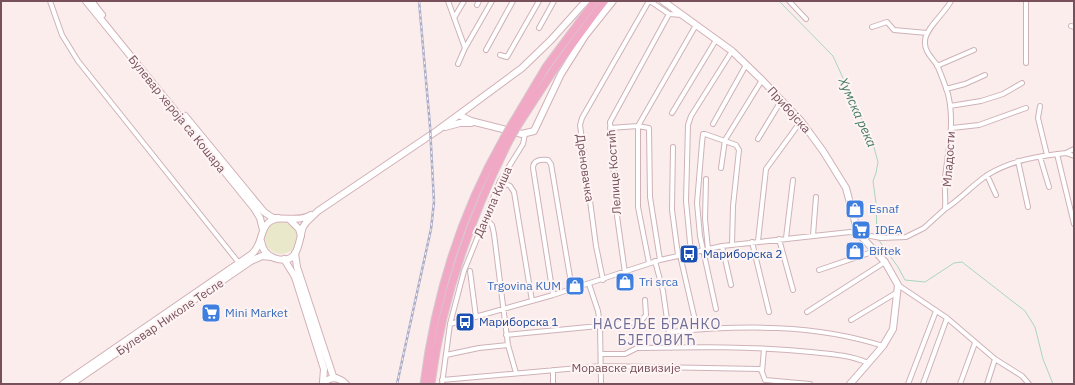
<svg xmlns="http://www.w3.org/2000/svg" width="1075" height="385" font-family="'IBM Plex Sans',sans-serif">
<rect width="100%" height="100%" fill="#fceded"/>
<path fill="#eae8cb" d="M265 238a16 16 0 1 1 32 0a16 16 0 1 1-32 0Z"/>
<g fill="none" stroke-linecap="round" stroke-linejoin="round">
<path stroke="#a8d6c0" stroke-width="1" d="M779,1L833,56L873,144L878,162L876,173L873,181L876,203L877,236
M878,239L898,267L905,280L925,282L954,263L962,262L1025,311L1035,327L1043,359L1053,384"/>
<g stroke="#ceb2b8" stroke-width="6">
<path id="street" d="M50,1L62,35L78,61L239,263
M448,1L465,48L458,64
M650,1L669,14L682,15
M789,1L806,19
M1026,1V63
M477,5L479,1
M454,18L464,1
M1071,26L1074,27
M872,27L887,22L894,30L927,33
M539,28L554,1
M465,48L492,1
M486,50L513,1
M500,55L507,57L539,1
M937,66L974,50
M946,89L965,84L985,75
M950,106L981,101L1003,94L1022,83
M1040,106L1038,118L1047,155
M672,113L716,40
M713,124L746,65
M610,128L638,126L649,128L650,197L660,260
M952,128L979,125L1026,108
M758,139L781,101
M673,147L672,210L678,255
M1066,153L1074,156
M1057,154L1074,224
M1040,157L1049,187
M1018,161L1028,207
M721,168L725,140L762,80
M987,175L996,195
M706,179L705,219L708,249
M500,181L510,186L514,192L532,301
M945,209C961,199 973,184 989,174C1012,160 1039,156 1066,153L1074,149
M485,218L492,225L494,234L508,345L516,373
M813,235L816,197
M786,238L793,180
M779,239L793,290
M758,241L766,169L801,121
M752,242L769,312
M722,246L731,285
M691,253L686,201L688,125L691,116L732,51
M680,255L697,329
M655,261L663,291L671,348
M649,263L638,207V126L696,25
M819,270L875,251
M470,271L476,317
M625,273L617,216L610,122L669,14
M603,280L596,246L580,125L582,118L649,1
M589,284L598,311L600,325L601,384
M898,285L947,318L995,359L1022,376L1029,384
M553,295L533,168C533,160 541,159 548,160L551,164L572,289
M716,309L700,236L697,203L702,143L703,134H705L736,145L739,150L733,206L732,245
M807,312L885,262
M851,320L896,293
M450,324L553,295L660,260L722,246L850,232L881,238L906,237L924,228L945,209C946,198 944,188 945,178C948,149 955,123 948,94C945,85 941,74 937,65C932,58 924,51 925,41C925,29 945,13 951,1
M670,332C741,325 815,324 883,346
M506,335L640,322L646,315L645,300
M764,349L762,372L765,380L810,384
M601,354H625L637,348C695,347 754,346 811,352C831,354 850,355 868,363
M446,355L479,348L508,345
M553,370V384
M442,380L601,366L760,369L762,372
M442,384L450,324L464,271L500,181L523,144L525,134
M908,384L936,311
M923,384L947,318
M960,384L975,343
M987,384L995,359"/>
</g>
<g stroke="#d1b0b7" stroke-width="8">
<path id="secondary" d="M86,1L254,208L260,218L263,230
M91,1L102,15
M663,1L732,51L762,80L801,121L823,151L846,188L858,233L885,262L898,285L893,329L883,346L850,384
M459,115L471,121L522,134L534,131L561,74L585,36L613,1
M185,116L264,212L273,218H278
M445,127L460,123H471
M290,220L299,229L301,236
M261,241C262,248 266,255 274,258C300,267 298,241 303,227C306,221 313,216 318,211L438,130L522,68L551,40L586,1
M295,253L297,267L330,367L333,376L338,379
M284,259L295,277L324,369L323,382
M323,383C331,376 339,377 346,384
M63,384L252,254C263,244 259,232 268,223C278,213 295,224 311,215
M71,384L251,261L262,256L271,257"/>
</g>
<g stroke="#d6cace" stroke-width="9">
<path id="highway" d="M512,124L546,67L595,1
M518,125L555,68L604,1
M424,384C435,298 461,213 504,138
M431,384C442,298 471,216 510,139"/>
</g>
<use href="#street" stroke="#fff" stroke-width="4"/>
<use href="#secondary" stroke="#fff" stroke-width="6"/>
<use href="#highway" stroke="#f1a8c4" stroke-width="7"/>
<g stroke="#aaadc7" stroke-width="2.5">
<path id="rail" d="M397,384L431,229L434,202L430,126L419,1"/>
</g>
<use href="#rail" stroke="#fef4f4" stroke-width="1" stroke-dasharray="3" stroke-linecap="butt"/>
<g stroke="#d6cace" stroke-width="9" stroke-linecap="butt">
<path id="highway-bridge" d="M504,138L512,124
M510,139L518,125"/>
</g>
<use href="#highway-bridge" stroke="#f1a8c4" stroke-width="7"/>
</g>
<defs>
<g id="shop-square" transform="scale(1)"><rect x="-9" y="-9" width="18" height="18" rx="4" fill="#3f7fe0" stroke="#fef4f4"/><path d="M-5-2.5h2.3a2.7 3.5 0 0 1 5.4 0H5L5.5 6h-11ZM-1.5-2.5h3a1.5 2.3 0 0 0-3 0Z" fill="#fff"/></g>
<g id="supermarket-square" transform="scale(1)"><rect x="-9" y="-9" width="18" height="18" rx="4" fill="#3f7fe0" stroke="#fef4f4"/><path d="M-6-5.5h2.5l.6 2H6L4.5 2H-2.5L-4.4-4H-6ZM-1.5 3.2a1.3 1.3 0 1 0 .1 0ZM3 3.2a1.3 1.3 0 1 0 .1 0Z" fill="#fff"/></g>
<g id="bus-square" transform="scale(1)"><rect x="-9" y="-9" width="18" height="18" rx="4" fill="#1a4fb4" stroke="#fef4f4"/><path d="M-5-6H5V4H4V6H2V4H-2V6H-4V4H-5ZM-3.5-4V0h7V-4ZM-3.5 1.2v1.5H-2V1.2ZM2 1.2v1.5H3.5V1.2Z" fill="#fff"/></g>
</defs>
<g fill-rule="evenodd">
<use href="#shop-square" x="855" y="209"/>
<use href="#supermarket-square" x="861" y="230"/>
<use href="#shop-square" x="855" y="251"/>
<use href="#bus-square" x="689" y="254"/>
<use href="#shop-square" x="625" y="282"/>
<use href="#shop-square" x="575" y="286"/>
<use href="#supermarket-square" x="211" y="313"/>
<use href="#bus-square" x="465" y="322"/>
</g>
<g text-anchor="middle" stroke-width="4" stroke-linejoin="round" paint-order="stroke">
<g font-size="12" fill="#77505b" stroke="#fef4f4">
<text transform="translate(789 110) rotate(48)" y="4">Прибојска</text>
<text transform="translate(177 114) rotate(51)" y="4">Булевар хероја са Кошара</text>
<text transform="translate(949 159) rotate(-86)" y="4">Младости</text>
<text transform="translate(585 168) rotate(82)" y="4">Дреновачка</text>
<text transform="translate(614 172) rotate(-94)" y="4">Лелице Костић</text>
<text transform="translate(493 202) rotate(-66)" y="4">Данила Киша</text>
<text transform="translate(170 317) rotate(-34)" y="4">Булевар Николе Тесле</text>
<text x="626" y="372">Моравске дивизије</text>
</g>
<g font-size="12" fill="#366cbe" stroke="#fef4f4" text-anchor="start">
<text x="869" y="213">Esnaf</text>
<text x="875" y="234">IDEA</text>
<text x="869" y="255">Biftek</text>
<text x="639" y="286">Tri srca</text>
<text x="561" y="290" text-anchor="end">Trgovina KUM</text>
<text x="225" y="317">Mini Market</text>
</g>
<g font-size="12" fill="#164399" stroke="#fef4f4" text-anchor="start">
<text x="703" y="258">Мариборска 2</text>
<text x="479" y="326">Мариборска 1</text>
</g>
<g font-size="13" font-style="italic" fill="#437a60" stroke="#fef4f4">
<text transform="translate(858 112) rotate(66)" y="5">Хумска река</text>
</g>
<g font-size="14" letter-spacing="1" fill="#6e6d99" stroke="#fef4f4">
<text x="657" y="329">НАСЕЉЕ БРАНКО<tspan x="657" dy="16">БЈЕГОВИЋ</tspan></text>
</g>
</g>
<rect width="1075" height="385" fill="none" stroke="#77505b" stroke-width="4"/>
</svg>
